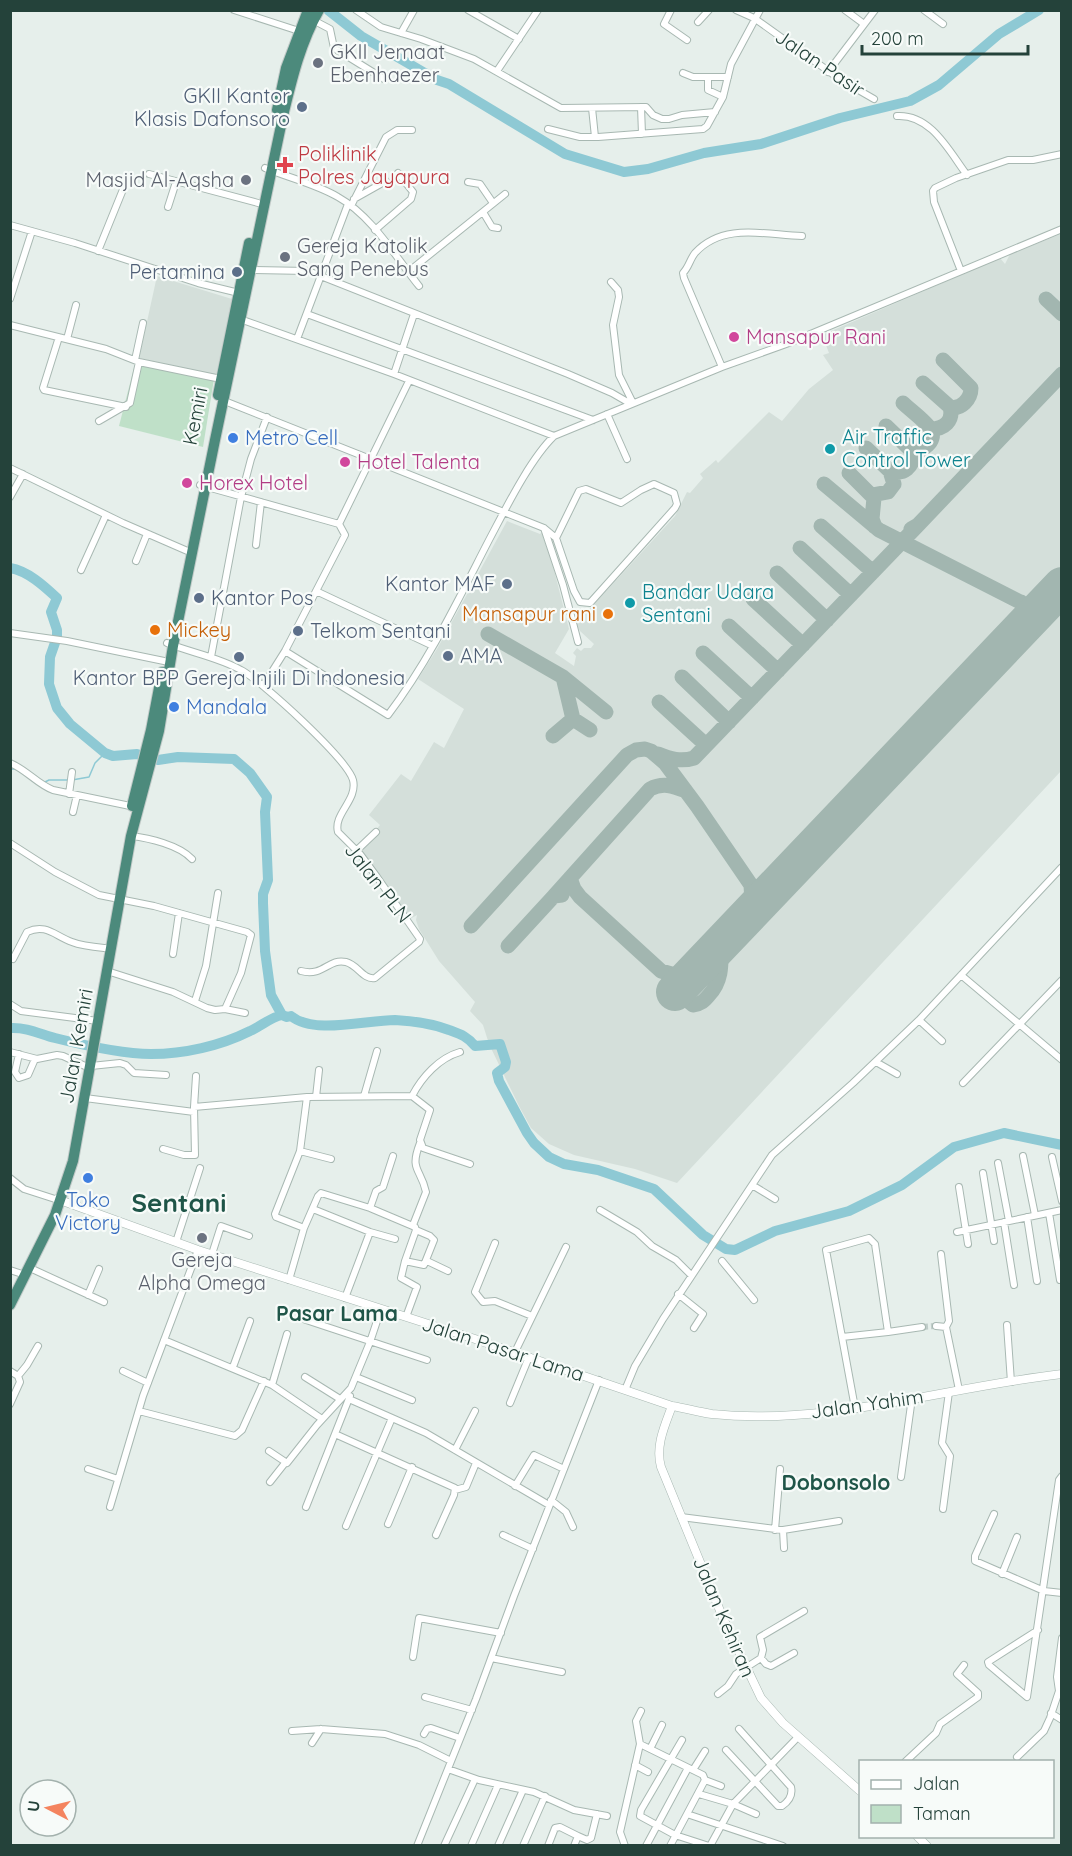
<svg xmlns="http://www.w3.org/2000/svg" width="1072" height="1856" font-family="Quicksand,sans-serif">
<rect width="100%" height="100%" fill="#e6efeb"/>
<path fill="#d4dfda" d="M1061,234V771L677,1183L635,1169L574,1155L549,1144L531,1128L519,1106L489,1044L483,1025L470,1011L475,1002L439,961L419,929L416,920L417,915L410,919L360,849L380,825L369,815L401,774L411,781L434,742L444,748L464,709L418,679L437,649L507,521L540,534L542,532L544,535L543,537L552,562L569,629L555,653L574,666L576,656L573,653L577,648L581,651L584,648H591L594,644L580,631L576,624L675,516L687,492L690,493L703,478L700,474L716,460L718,463L769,412L782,421L809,389L833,370L823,355L829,353L822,335L1000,258L1005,264L1010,254Z
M157,276L232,299L216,375L139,358Z"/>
<path fill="#bfe0c8" d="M135,364L214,379L203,447L119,426Z"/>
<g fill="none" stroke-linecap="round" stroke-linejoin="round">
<path stroke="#8ec9d4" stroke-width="1.5" d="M10,769H16L35,782
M72,780L89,777L95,763L105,753
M43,783L49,780H68"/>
<path stroke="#8ec9d4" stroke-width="10" d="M328,10L361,36L437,80L449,84L565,154L624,172L648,169L704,153L761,144L840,118L910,101L939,85L999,34L1039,10
M10,568C28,571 44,586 57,598L51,612L57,630V637L50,657L49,684L57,708L70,724L105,753L113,756L137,754L158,760L178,757L234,759L250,773L267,797L265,812L268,880L263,894V903L265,951L271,995L282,1015L287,1017L291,1016C314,1035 366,1020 395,1020C414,1021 431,1023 449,1030C460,1034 467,1036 475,1046L500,1044L506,1062L505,1067L497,1073L499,1081L527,1133L534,1143L549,1157L564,1164L598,1170L654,1189L703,1235L726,1249L735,1250L775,1231L849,1211L902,1185L954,1147L1004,1133L1062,1145
M10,1028C27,1027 40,1034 55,1038C83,1045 123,1054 151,1054C184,1054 220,1046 250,1031C262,1026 269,1018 282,1015"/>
<path stroke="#a2b6b0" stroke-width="15" d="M1046,299L1062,314
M943,360L971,388C971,399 961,410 950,407
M923,383L950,407C954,421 944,429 931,429
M903,403C910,410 927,422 931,430C937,442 922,451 913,452
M886,426L913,452C914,467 904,475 890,471
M866,448L890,471L894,484L888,492L872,495
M849,473L874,498L872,519L875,527
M824,484L879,530L1024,604L1037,606L1053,595
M821,526L873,572
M911,529L918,525L1062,374
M800,548L851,595
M777,573L827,620
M753,599L803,645
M729,626L778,671
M1018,632L1026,617L1021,602
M488,634L563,677L606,712
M703,653L752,698
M563,677L573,719
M682,677L729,722
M659,702L706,745
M553,736L573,719L590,730
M658,754C670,759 681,762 694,758L918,525
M570,878L574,889L580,897L661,971L675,975L696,970
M751,885L761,890L775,887
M554,896L650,789C663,782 673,786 686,791
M471,926L627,755L636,750L645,749L651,751L665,763L697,806L751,885L752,902L746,917
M508,946L554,896L562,895
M676,991L693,1005C701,1004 704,1001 709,995C723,980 721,963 721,944"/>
<path stroke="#a2b6b0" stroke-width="38" d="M675,992L1062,586"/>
<path stroke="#bfccc8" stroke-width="6" stroke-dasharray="6 3" stroke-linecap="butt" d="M922,1327L936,1326"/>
<g stroke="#a8b8b2" stroke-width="8">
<path id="minor" d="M234,10L299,31
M356,10L381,27L421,39L474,59L561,108L646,107L653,115L662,119H669L682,115L715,112
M468,10L519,39
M671,10L664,24L687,40
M736,10L754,18L841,80L874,99
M845,10L864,24
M924,10L943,24
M313,20L330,29L334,48L384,79
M698,22L709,10
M401,33L414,10
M497,71L538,10
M828,72L875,10
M683,73L693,77H728
M708,77V90L723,97
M641,107L642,134
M592,108L595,137
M897,116C931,114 949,151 967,175
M548,129L580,137H598L703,129L707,126L723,97L731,64L760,10
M265,168C289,178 316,184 338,197C372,216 395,256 419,286
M149,174L258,203
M468,182L480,184L493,203
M354,199L386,181
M351,206L386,137L397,130H412
M168,207L176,182
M483,212L492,227L498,228
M10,225L75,243L198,283L239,293
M375,230L411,199L413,192L398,173
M98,251L124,187
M250,270L308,271L568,374L612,393L631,404
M961,271L934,202L933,191L935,188L956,178L1008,160H1033L1062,154
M408,272L505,194
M611,282L618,290L619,297L613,325L619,375L633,403
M10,299L32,231
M307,314L593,420
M240,319L394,374L554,436
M10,325L106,349L139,362L221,379
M59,337L43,388L44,390L126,407
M67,339L76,305
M297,339L348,204
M135,360L143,323
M722,367L684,278L683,273C689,267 690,259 695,253C723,222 766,235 802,236
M394,374L414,314
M222,400L544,528L556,538
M607,414L627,459
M99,421L130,403L139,362
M10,468L123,523L192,553
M654,484L674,493L677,504L675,508L590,603L580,602L574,591L556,538L579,491L586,489L621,503L641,490Z
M200,485L339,524L345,535L285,651L263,686
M10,497L23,474
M339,524L409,381
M544,528L563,585L578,642
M256,545L261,502
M136,561L147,534
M81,570L106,515
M316,591L433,646
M10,633L67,641L164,661
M167,643C192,653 218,657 241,670C262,681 347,759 353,780C358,800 333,814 338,832L360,854L377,877L420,939L419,942L375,978C363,980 358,965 346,962C328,958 324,977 301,971
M285,651L388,715C429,661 458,600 489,540C505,510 530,459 554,436L722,367L789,343L1062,229
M211,657L241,497L251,459L267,417
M10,763C27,770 37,784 53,790L135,807
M69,794L72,772
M73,812L77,795
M131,836C149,838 179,845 192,859
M10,843L55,872L99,895L154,906L247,932L251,935L241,973L225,1009L215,1010L207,1008L173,992L107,971
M356,851L376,832
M173,954L179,913
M13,959L27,932C46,923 55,936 72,942C82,946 94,947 105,948
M961,975L1062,1060
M195,1001L206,966L218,893
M10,1004L21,1011L98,1021
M225,1009L245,1013
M919,1020L942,1041
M10,1052L37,1059L57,1055L63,1056L85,1066
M19,1054L15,1072L19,1078L28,1075L35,1059
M876,1062L897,1074
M91,1066L120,1063L126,1065L134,1073L166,1075
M963,1083L1062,980
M364,1096L377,1051
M412,1096L430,1110L420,1140L423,1148L470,1164
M316,1097L319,1070
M85,1098L194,1112
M194,1107L307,1097L412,1096C422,1077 439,1058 460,1052
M163,1149L184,1155H195L194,1107L196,1076
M300,1151L331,1159
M1023,1156L1035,1215
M1052,1157L1062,1201
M998,1163L1009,1221
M983,1173L994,1241
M10,1178L24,1189L55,1199
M752,1185L775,1199
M959,1187L968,1244
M370,1208L376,1191L383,1187L393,1156
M313,1209L370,1232L395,1239
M600,1210L637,1232L652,1246L676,1260L691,1275
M1049,1213L1060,1280
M1027,1217L1037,1281
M1004,1222L1014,1285
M413,1225L426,1192C421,1168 409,1171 420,1143
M304,1228L276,1217L275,1214L300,1151L307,1097
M957,1232L1062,1210
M176,1242L200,1168
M495,1243L475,1292L483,1302L495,1301L532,1316
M212,1254L221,1226L249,1236
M941,1254L949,1321L946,1327
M427,1261L448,1271
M722,1261L754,1300
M30,1268L104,1302
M10,1270L25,1275
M289,1280L304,1228L318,1196L321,1193L370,1208L415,1227L416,1230L405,1261
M678,1294L703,1314L694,1328
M88,1295L99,1269
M345,1298L370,1232
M406,1317L417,1287L401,1278L405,1261L424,1265L434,1240L430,1236L416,1230
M306,1320L427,1360
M1007,1325L1011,1382
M936,1326L946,1327L959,1390
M888,1332L922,1327
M842,1337L888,1332L875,1244L869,1238L826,1250L855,1408
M164,1340L272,1385L322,1419
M515,1352L566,1247
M233,1367L250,1321
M10,1371L18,1376L20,1382L10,1404
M123,1371L148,1383
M18,1376L27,1365L38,1346
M305,1377L340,1399
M356,1377L412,1400
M272,1385L287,1334
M625,1390L635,1366L663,1319L772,1155L853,1083L919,1020L1062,867
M349,1399L426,1433L549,1505
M510,1403L529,1357
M139,1411L235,1436L242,1430L264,1381
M335,1434L455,1488L454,1495L436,1535
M455,1450L475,1411
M269,1451L287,1463L317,1425L351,1388L370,1342L381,1309
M88,1469L118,1479
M901,1477L912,1398
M270,1482L285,1463
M515,1486L534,1455L564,1469
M455,1490L466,1487L476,1463
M551,1500L566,1512L573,1527
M110,1507L143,1396L198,1250
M306,1507L350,1396
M943,1509L950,1456L942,1443L949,1392
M994,1514L975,1556V1561L1044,1591L1062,1593
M681,1517L783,1530L839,1521
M388,1524L412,1467
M346,1526L392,1418
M775,1530L780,1469
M783,1530L784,1548
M503,1535L533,1549
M1002,1574L1017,1537
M1038,1630L988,1662L989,1665L1027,1697L1059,1480L1062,1476
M413,1657L419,1618L501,1633
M491,1658L562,1672
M761,1658L766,1664L771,1666L794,1653
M718,1694L728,1686L736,1674L761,1658L763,1650L760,1637L804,1611
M425,1697L472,1710
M1051,1713L1062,1720
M292,1731L321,1729L385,1734L419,1745L451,1761
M424,1734L427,1729L431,1728L460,1738
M682,1740L641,1810L640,1816L675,1835L709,1846
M312,1743L321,1729
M640,1744L703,1775L705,1780L721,1786
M650,1749L662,1725
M726,1750L778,1806H782C788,1802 793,1796 791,1787L739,1729
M1017,1757L1044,1731L1050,1718L1059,1691L1057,1677L1062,1638
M905,1762L936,1733L940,1724L978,1697V1693L957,1674L964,1665
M635,1765L648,1772
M448,1769L479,1780L534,1792L574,1810L607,1816
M693,1770L705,1751
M699,1794L733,1804L756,1814
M687,1814L783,1846
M578,1836L587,1840L591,1838L597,1814
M417,1846L476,1699L514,1596L599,1380
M444,1846L475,1779
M471,1846L498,1785
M498,1846L523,1790
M523,1846L545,1796
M548,1846L555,1828L560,1827L578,1836L574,1846
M625,1846L620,1832L640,1744L636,1721L641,1711
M646,1846L688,1768
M670,1846L705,1780
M710,1846L733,1804L798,1737"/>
</g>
<g stroke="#a8b8b2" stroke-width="9">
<path id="tertiary" d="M57,1199L198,1250L475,1339L672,1406C685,1408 698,1412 712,1414C829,1426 946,1387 1062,1374
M672,1406C665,1425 655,1446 661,1467L723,1618L761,1698L783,1723L860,1791
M917,1836L927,1846"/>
</g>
<g stroke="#c2cac8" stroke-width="12">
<path id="trunk" d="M277,110L286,68L308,10
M218,395L249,243
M132,806L151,730L162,672
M10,1305L55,1215L73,1161L131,836L159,731L173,646L215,440L283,116C292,79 300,44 319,10"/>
</g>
<use href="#minor" stroke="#fff" stroke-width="6"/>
<use href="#tertiary" stroke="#fff" stroke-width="8"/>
<use href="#trunk" stroke="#4c8a7c" stroke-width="10"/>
</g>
<g fill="#6b7280" stroke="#f7fbf9" stroke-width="2">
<circle cx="318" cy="63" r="6"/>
<circle cx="246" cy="180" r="6"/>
<circle cx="285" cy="257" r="6"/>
<circle cx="202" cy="1238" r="6"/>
</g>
<g fill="#5c6f8a" stroke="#f7fbf9" stroke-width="2">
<circle cx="302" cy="107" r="6"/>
<circle cx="237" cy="272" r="6"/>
<circle cx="507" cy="584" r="6"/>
<circle cx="199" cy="598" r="6"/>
<circle cx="298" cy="631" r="6"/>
<circle cx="448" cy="656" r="6"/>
<circle cx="239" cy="657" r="6"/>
</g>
<path fill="#e0444e" stroke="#f7fbf9" stroke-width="2" d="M282 156h6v6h6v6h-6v6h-6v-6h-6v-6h6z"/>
<g fill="#d1479c" stroke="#f7fbf9" stroke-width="2">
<circle cx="734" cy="337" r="6"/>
<circle cx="345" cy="462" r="6"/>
<circle cx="187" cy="483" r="6"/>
</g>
<g fill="#3f7fe0" stroke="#f7fbf9" stroke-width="2">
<circle cx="233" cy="438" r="6"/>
<circle cx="174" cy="707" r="6"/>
<circle cx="88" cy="1178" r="6"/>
</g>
<g fill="#0f9aa8" stroke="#f7fbf9" stroke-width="2">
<circle cx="830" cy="449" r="6"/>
<circle cx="630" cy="603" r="6"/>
</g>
<g fill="#e8710a" stroke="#f7fbf9" stroke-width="2">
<circle cx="608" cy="614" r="6"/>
<circle cx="155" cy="630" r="6"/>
</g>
<g text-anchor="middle" stroke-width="4.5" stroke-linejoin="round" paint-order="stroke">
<g font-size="20" fill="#5b616d" stroke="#f7fbf9" text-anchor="start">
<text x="330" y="59">GKII Jemaat<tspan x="330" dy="23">Ebenhaezer</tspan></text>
<text x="234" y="187" text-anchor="end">Masjid Al-Aqsha</text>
<text x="297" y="253">Gereja Katolik<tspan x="297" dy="23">Sang Penebus</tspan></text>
<text x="202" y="1267" text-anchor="middle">Gereja<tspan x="202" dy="23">Alpha Omega</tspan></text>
</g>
<g font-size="20" fill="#24423a" stroke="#f7fbf9">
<text transform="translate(820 63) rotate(34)" y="7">Jalan Pasir</text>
<text transform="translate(195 416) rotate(-79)" y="7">Kemiri</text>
<text transform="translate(378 883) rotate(52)" y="7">Jalan PLN</text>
<text transform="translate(76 1046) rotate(-80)" y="7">Jalan Kemiri</text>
<text transform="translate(503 1349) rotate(18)" y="7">Jalan Pasar Lama</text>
<text transform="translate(867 1404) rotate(-8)" y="7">Jalan Yahim</text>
<text transform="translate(724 1617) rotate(67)" y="7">Jalan Kehiran</text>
</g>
<g font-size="20" fill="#4e5e75" stroke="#f7fbf9" text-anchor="end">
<text x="290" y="103">GKII Kantor<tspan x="290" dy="23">Klasis Dafonsoro</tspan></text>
<text x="225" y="279">Pertamina</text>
<text x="495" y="591">Kantor MAF</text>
<text x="211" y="605" text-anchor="start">Kantor Pos</text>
<text x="310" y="638" text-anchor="start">Telkom Sentani</text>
<text x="460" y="663" text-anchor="start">AMA</text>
<text x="239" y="685" text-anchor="middle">Kantor BPP Gereja Injili Di Indonesia</text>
</g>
<g font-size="20" fill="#be3a42" stroke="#f7fbf9" text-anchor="start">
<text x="298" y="161">Poliklinik<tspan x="298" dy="23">Polres Jayapura</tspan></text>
</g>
<g font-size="20" fill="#b23c85" stroke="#f7fbf9" text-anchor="start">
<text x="746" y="344">Mansapur Rani</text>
<text x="357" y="469">Hotel Talenta</text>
<text x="199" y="490">Horex Hotel</text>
</g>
<g font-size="20" fill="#0d838f" stroke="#f7fbf9" text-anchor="start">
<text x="842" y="444">Air Traffic<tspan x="842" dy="23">Control Tower</tspan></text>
<text x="642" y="599">Bandar Udara<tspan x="642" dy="23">Sentani</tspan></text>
</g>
<g font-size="20" fill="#366cbe" stroke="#f7fbf9" text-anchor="start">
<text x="245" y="445">Metro Cell</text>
<text x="186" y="714">Mandala</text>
<text x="88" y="1207" text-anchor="middle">Toko<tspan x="88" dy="23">Victory</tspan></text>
</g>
<g font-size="20" fill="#c56008" stroke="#f7fbf9" text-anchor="end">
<text x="596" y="621">Mansapur rani</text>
<text x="167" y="637" text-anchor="start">Mickey</text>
</g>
<g font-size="21" font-weight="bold" fill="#1f5548" stroke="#f7fbf9">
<text x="337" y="1321">Pasar Lama</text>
<text x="836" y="1490">Dobonsolo</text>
</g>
<g font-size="26" font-weight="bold" fill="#1f5548" stroke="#f7fbf9">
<text x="179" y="1212">Sentani</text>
</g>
</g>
<rect width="1072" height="1856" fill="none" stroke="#24423a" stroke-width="24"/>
<rect x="859" y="1760" width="195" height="78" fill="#f7fbf9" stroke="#a3b1ad" stroke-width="1.5"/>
<rect x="871" y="1780" width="30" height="9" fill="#ffffff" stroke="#a3b1ad" stroke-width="1.5"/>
<text x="913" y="1790" font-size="18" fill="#24423a">Jalan</text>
<rect x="871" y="1805" width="30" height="18" fill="#bfe0c8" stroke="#a3b1ad" stroke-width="1.5"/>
<text x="913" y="1820" font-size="18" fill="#24423a">Taman</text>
<g transform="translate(48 1808) rotate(277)"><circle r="28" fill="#f7fbf9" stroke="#a3b1ad" stroke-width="1.5"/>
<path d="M0-4.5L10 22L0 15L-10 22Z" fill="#f4845f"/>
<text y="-9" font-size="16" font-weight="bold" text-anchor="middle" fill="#24423a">U</text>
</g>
<path d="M862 45v9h166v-9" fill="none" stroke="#24423a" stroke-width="3"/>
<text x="871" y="45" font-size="18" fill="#24423a" stroke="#f7fbf9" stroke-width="4.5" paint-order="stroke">200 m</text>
</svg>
